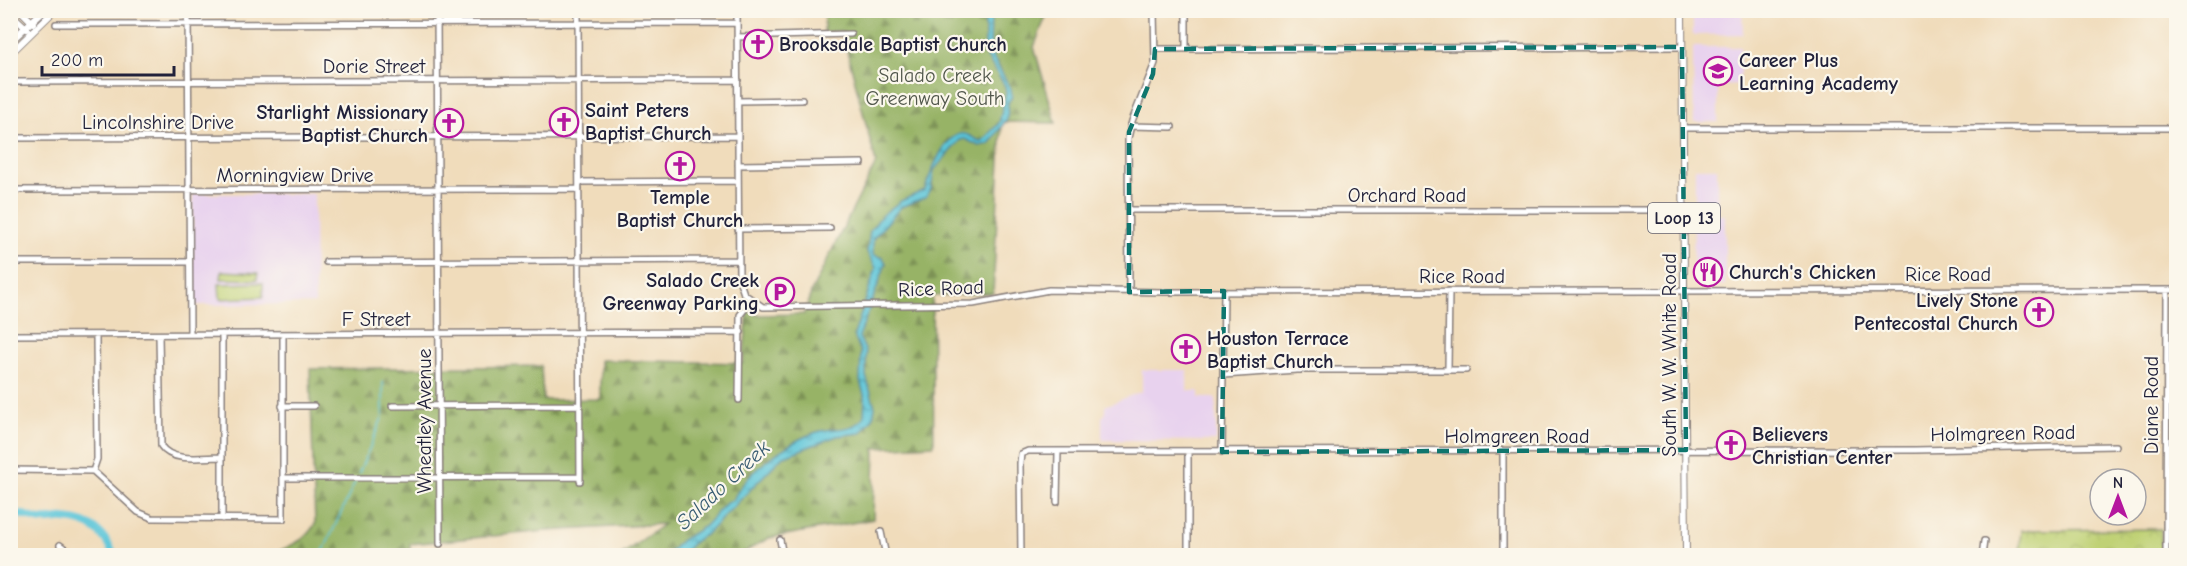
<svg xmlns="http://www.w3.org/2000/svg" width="2187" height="566" font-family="'Comic Neue',sans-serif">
<defs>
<pattern id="forest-firs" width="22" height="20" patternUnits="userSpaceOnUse" patternTransform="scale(1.5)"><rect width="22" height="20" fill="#97b366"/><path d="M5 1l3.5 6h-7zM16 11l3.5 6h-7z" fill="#7b9155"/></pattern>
<pattern id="park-crowns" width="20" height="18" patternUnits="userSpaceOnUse" patternTransform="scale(1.5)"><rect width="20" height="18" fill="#bfd174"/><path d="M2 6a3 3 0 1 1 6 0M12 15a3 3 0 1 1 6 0" fill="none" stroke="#a4b365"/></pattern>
<pattern id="water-ripples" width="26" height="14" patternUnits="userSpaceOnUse" patternTransform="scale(1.5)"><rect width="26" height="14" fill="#5dc6d9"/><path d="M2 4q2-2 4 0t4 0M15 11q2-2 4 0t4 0" fill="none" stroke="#4ca0b1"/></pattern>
</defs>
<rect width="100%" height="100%" fill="#fbf7ec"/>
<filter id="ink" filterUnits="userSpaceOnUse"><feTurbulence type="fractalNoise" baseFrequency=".0167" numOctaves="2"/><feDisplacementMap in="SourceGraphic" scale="12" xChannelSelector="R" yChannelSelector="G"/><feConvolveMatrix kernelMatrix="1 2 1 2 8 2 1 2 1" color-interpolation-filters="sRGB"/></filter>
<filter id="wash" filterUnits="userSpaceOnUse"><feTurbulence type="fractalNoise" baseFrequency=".008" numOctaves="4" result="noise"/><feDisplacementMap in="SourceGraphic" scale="24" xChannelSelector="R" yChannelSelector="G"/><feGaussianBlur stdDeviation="1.35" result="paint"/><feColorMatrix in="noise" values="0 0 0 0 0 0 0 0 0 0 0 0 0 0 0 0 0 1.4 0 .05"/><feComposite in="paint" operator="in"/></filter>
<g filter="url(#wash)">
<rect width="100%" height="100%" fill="#f0dcbb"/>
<path fill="#e8d2ee" d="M1693,11H1742L1743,34L1693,35Z
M1693,47H1740V84L1718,85V122H1694Z
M1695,168H1717V209H1695Z
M193,194H314L315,304L193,305Z
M1694,215H1725V285H1698L1693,282Z
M1142,370H1187V391H1199V398H1216V441L1102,440V417L1105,414V406L1142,391Z"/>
<path fill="url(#forest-firs)" stroke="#5c6a50" stroke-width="1.5" d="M890,10L1048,11L1034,47L1056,123L1002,122L993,293L932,296L934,445L875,448L873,519L769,538L739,555H621L664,524L546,531L410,544V555L271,556C292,542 301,546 315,524L310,369L541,366L543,400L600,399V360L743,363L748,311L757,315L804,314L812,290L876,163L842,31L824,32V11Z"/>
<path fill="url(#park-crowns)" stroke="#707a58" stroke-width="1.5" d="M2161,529V555H2019L2021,530Z"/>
<path fill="#bfd174" stroke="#707a58" stroke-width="1.5" d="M222,271L258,273L257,280L221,279Z
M263,283V297L220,299L219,284Z"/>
<path fill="url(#water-ripples)" stroke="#40748a" stroke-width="1.5" d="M985,11H991L990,52L1011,89L1012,96L1008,103L1007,119L989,144L979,146L965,139L960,140L934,170L931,189L926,197L901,207L873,239V255L883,258L886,263L859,337L866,352V376L875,407L873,418L861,433L837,436L782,457L707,534L696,540L681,555L666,556L680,541L705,526L727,502L733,500C745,473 792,438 821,431C837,427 853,432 864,417L865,398L860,381L861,352L854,335L876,268L867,252L870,231L882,215L901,201L925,190C929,177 945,130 965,134C972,135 975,141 982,141L999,123L1006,93L1005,86L985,54Z"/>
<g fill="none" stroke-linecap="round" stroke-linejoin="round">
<path stroke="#5dc6d9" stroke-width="1.5" d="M2175,410V556
M359,473L383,416V382
M317,556L324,550L355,482"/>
<path stroke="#5dc6d9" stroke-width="8" d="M10,514C23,512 30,519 42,520C50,521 58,518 65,519C91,521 105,533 114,556"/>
</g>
</g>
<g filter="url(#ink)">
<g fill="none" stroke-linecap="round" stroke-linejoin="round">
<g stroke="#897f7b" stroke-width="8">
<path id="minor" d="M188,10L190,334
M437,10L440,544
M578,10L580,481
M737,10L739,279L744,294L763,307L973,304L1049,290L1165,292L2176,290
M1186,10V49
M56,24L737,23
M737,37L851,34
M1155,49L1682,47
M10,82L738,80
M738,101L802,100
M1130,126L1172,127
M1684,128H2176
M10,138L738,136
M738,165L862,163
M579,182L738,181
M10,190L579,189
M1129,210H1684
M738,229L830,228
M10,262H189
M326,262L738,260
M1129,292L1128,138L1132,121L1155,63L1154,10
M222,334V519
M10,335L741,332
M159,335L161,446C172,463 203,457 221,457
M1448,369L1449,291
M1223,375L1297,370H1466
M739,400L740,315L751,301
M2166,401H2176
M282,406H314
M392,406L580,405
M1188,451V556
M1503,451V556
M1222,452L1224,291
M10,470L93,471L138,512L152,518L283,519V334
M93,471L97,459L96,335
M283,478L580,477
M1057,502L1058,451
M881,532L886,556
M780,540L783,556
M60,545L68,551L69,556
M1021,556L1020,463L1021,454L1028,451L1915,450L2116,446
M1982,556L1984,541
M2166,556L2167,290"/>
</g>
<g stroke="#897f7b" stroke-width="8">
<path id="major" d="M20,10L33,23
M1682,10L1686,556
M10,13L27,29
M10,42L44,10
M10,54L55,10"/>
</g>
<use href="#minor" stroke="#fff" stroke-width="5"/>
<use href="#major" stroke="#fff" stroke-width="6"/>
</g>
</g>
<path fill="none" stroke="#0f766e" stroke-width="4.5" stroke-dasharray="12 8" stroke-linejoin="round" d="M1682,47L1686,450L1222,452L1224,291L1129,292V132L1153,74L1155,49Z"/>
<defs>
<g id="church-ring" transform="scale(1.5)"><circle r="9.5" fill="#fbf7ec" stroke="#b5179e" stroke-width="1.5"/><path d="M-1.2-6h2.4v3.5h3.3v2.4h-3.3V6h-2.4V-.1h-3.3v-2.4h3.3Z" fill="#b5179e"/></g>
<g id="school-ring" transform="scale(1.5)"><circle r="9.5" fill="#fbf7ec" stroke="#b5179e" stroke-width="1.5"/><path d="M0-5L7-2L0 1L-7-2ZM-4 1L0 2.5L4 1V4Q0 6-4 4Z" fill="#b5179e"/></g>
<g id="restaurant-ring" transform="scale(1.5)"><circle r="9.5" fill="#fbf7ec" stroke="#b5179e" stroke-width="1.5"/><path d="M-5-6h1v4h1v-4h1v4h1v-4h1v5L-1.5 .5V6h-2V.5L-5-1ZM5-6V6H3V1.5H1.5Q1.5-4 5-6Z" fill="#b5179e"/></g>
<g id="parking-ring" transform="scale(1.5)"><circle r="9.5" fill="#fbf7ec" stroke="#b5179e" stroke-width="1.5"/><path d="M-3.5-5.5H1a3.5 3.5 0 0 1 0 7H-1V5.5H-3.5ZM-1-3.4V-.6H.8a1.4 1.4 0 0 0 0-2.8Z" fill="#b5179e"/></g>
</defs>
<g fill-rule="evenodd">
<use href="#church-ring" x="758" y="44"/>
<use href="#school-ring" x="1718" y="71"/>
<use href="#church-ring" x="564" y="122"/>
<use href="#church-ring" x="449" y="123"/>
<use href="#church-ring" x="680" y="166"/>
<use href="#restaurant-ring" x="1708" y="272"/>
<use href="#parking-ring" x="780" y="292"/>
<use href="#church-ring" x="2039" y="312"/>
<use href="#church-ring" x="1186" y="349"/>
<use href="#church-ring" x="1731" y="445"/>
</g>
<g text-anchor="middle" stroke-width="4.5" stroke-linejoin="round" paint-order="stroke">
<rect fill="#fbf7ec" stroke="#636270" stroke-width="1.5" x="1648" y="203" width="72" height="30" rx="4.5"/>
<g font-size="18" font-weight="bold" fill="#22223b">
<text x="1684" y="224">Loop 13</text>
</g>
<g font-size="20" font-weight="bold" fill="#22223b" stroke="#fbf7ec" text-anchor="start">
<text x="779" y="51">Brooksdale Baptist Church</text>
<text x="1739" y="67">Career Plus<tspan x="1739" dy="23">Learning Academy</tspan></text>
<text x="585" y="117">Saint Peters<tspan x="585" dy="23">Baptist Church</tspan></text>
<text x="428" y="119" text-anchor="end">Starlight Missionary<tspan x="428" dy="23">Baptist Church</tspan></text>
<text x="680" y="204" text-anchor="middle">Temple<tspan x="680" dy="23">Baptist Church</tspan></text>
<text x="1729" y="279">Church's Chicken</text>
<text x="759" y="287" text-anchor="end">Salado Creek<tspan x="759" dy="23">Greenway Parking</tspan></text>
<text x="2018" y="307" text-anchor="end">Lively Stone<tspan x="2018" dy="23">Pentecostal Church</tspan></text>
<text x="1207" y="345">Houston Terrace<tspan x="1207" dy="23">Baptist Church</tspan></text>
<text x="1752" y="441">Believers<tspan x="1752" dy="23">Christian Center</tspan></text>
</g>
<g font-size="20" fill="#22223b" stroke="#fbf7ec">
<text x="374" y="73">Dorie Street</text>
<text x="158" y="129">Lincolnshire Drive</text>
<text x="295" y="182">Morningview Drive</text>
<text x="1407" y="202">Orchard Road</text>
<text x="1948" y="281">Rice Road</text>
<text x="1462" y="283">Rice Road</text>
<text transform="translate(941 288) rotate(-2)" y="7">Rice Road</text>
<text x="376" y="326">F Street</text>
<text transform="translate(1669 355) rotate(-90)" y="7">South W. W. White Road</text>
<text transform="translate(2151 405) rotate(-90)" y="7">Diane Road</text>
<text transform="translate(424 421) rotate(-90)" y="7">Wheatley Avenue</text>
<text transform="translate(2003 433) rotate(-1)" y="7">Holmgreen Road</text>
<text x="1517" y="443">Holmgreen Road</text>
</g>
<g font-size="20" fill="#51574c" stroke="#fbf7ec">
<text x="935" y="82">Salado Creek<tspan x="935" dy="23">Greenway South</tspan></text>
</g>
<g font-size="21" font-style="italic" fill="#375b72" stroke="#fbf7ec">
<text transform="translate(723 485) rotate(-43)" y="7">Salado Creek</text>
</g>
</g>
<rect width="2187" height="566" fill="none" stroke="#fbf7ec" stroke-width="36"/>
<g transform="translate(2118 497)"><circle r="28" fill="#fbf7ec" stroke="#a4a2a5" stroke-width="1.5"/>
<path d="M0-4.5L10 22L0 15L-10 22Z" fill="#b5179e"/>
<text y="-9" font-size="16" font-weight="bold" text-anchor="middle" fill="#22223b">N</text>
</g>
<path d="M42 66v9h132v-9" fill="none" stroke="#22223b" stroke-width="3"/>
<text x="51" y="66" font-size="18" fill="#22223b" stroke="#fbf7ec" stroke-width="4.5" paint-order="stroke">200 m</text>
</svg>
